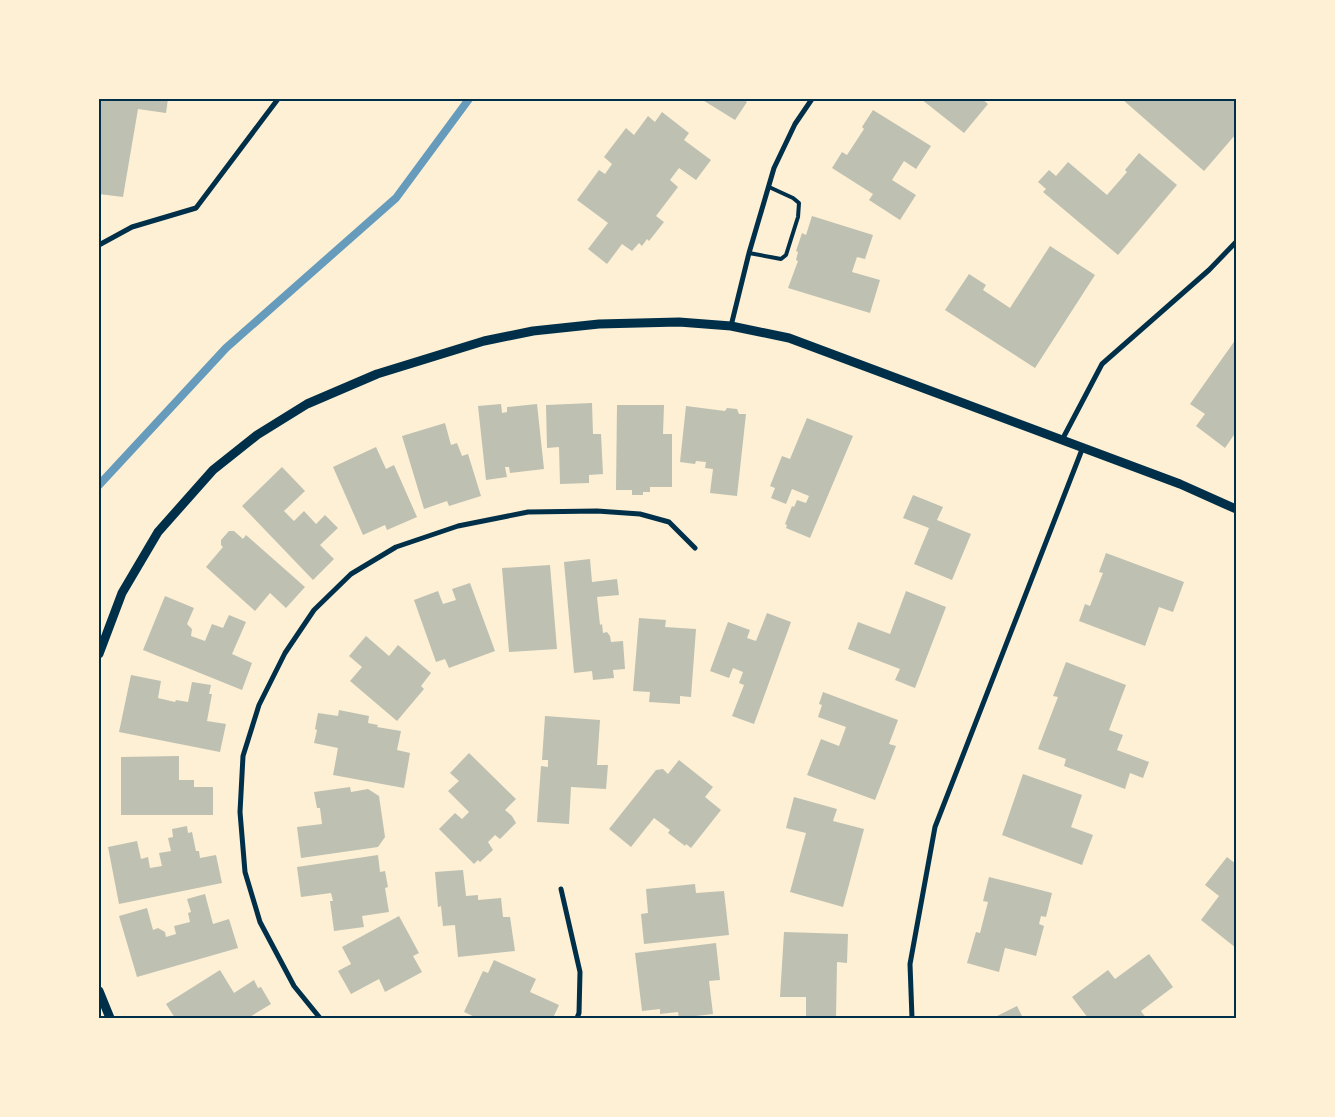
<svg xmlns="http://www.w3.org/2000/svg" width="1335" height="1117" font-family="'Sofia Sans Condensed',sans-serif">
<rect width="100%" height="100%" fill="#fdf0d5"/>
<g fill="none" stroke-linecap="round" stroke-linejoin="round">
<path stroke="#669bbc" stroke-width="8" d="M99,485L226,348L396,198L469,99"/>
</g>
<path fill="#bec0b2" d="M99,99H168L166,113L138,109L123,197L99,194Z
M701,99H745L744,100L747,102L735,120Z
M921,99H982L988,104L964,133Z
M1122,99H1236V134L1204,171Z
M873,110L931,146L916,169L904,161L892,180L916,195L900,220L869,200L873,194L832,168L842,152L847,155L864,129L862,127Z
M662,112L689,133L684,140L711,160L696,180L679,168L670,180L678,187L656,216L664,222L649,241L647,239L642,246L639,243L632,251L622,244L607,264L588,249L608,223L577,200L599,170L605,174L612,164L604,157L626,128L634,135L648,116L655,122Z
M1139,153L1177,185L1118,255L1043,192L1046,189L1038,182L1049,170L1056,176L1068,162L1107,195L1127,172L1125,170Z
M812,216L873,235L865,259L857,257L852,272L880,280L870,313L788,288L798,261L796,260L798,252L796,251L802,233L806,235Z
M1050,246L1095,275L1035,368L945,310L969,274L986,285L983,290L1010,308Z
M1236,339V432L1225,448L1196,426L1205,414L1190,404Z
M592,403L593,434H601L603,474L589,475V483L560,484L559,447L547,448L546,405Z
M501,404L502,413L507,412V407L537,404L544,469L510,473L509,467H505L507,477L486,480L478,406Z
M617,405H664L663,434H672V487H650V492H643V495H632V490H616Z
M686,406L725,411L727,408L737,409L739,414H746L737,496L710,493L713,469L705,468L706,462L696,461L695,464L680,462Z
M807,418L853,436L810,538L786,528L787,525L785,524L792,506L794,507L797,500L806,503L809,496L792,489L786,504L771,498L775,488L770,486L782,456L790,459Z
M445,423L451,445L457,443L462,456L468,454L481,496L449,506L447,501L424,509L402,436Z
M376,447L386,469L394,465L417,517L387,530L385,525L363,535L333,467Z
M282,467L305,491L284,511L294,521L304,511L316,524L325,515L338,528L320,545L334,559L313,580L242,506Z
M913,495L943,507L937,520L971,534L952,580L914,564L929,528L903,518Z
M229,531H234L243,539L246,535L305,587L286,608L270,593L255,611L206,567L223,547L221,545V540Z
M1106,553L1184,582L1173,612L1159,607L1145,646L1079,621L1085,604L1090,606L1103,573L1099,572Z
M590,559L592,582L617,579L619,595L597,597L600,625L602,624L603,633L607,632L610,636L611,642L623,641L625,669L613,670L614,678L593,680L592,671L574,673L564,562Z
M550,565L557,649L509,652L502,568Z
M470,583L495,651L449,668L445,659L436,662L414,600L438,591L443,604L456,600L452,589Z
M906,591L946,607L915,688L895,680L900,669L848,649L858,622L890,634Z
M165,596L194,608L187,624L192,629L191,636L205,641L212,624L223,628L229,615L246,622L232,654L252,663L242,690L143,650Z
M767,613L791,622L754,724L732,716L744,685L739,683L743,672L733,668L729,678L710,671L728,622L750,630L747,638L756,641Z
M639,618L666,620L665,627L696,629L691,697L680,696V704L649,702L650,692L633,691Z
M366,636L389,656L398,645L431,673L421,686L424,689L397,721L350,681L362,667L349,656Z
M1066,662L1126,685L1109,730L1123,735L1117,750L1149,762L1143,778L1130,773L1125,789L1064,766L1066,759L1038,749L1058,697L1053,696Z
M131,675L161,681L158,698L175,702L176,700L188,702L192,682L211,685L209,694H212L207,721L226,724L220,752L119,732Z
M823,692L898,720L889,744L896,746L875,800L807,775L821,739L839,746L846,727L818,717L822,705L819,704Z
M339,710L369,716L368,723L378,725L377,727L401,731L397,750L410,753L404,788L333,775L338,748L314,743L317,730L315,729L318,713L338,716Z
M545,716L600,720L597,765H608L606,789L571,787L569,824L537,822L541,766L548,767V760H542Z
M469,753L516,799L505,810L512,816L516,823L500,839L495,835L488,842L493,850L480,862L478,860L474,864L439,829L455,813L462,819L469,812L448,791L459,781L450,773Z
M179,756V780H194V787H213V815H121V757Z
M679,760L713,787L705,797L721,810L691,848L686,844L685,846L668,833L670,830L654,818L631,847L609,829L656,770L663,769L668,774Z
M1023,774L1082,795L1071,827L1093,835L1082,865L1002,835Z
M350,787L351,792L368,789L379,796L385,837L378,847L301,858L297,827L322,824L320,808H317L314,792Z
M794,797L837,809L833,821L864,829L843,907L790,892L806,833L786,828Z
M187,826L188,833L192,832L196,851H199L200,858L216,855L222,883L119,904L108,847L137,841L141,859L148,857L150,868L162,866L159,853L171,851L168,838L173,837L172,829Z
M378,855L380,872L385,871L388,887L385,888L389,912L362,916L364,927L334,931L330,901H333L331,893L301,897L297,867Z
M1227,857L1236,864V948L1201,920L1219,896L1205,885Z
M463,870L466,896L478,895V900L501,898L503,917H510L515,951L458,957L455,925L443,926L441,906L438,907L435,872Z
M989,877L1052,893L1046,917L1041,916L1039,924L1044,926L1036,956L1005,948L999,972L967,963L976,932L980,933L988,902L983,901Z
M695,884L696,893L724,891L729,935L644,944L641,914L648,913L646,889Z
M205,894L213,924L229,919L238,948L137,977L119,916L147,908L153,930L158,928L165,932L166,937L176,934L174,926L190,922L188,913L191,912L187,899Z
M399,916L419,953L413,956L422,972L385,992L379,979L351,994L338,971L351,964L342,947Z
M784,932L848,934L847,963L837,962L836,1018H806V997H780Z
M716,943L720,980L709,981L713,1014L679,1018L678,1012L660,1014V1009L642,1011L635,953Z
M1149,954L1173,987L1141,1011L1146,1018H1088L1072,997L1108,970L1115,979Z
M494,960L536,979L530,992L559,1005L553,1018H477L464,1012L483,971L488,973Z
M220,970L234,993L254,980L258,988L261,987L271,1004L248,1018H175L166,1004Z
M1017,1006L1023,1018H993Z"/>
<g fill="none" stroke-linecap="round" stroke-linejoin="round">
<path stroke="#003049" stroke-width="4" d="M749,253L781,259L786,255L798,217L799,203L793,198L769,187"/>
<path stroke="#003049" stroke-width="5" d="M99,245L132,227L196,208L278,99
M731,326L749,253L774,168L795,124L812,99
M1062,440L1102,364L1209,270L1236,242
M561,889L580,972L579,1013L577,1018
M320,1018L294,986L260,922L245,872L240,812L243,756L259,705L285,653L314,610L351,574L396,547L458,526L528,512L597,511L640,514L669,522L695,548
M912,1018L910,964L935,827L1083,447"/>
<path stroke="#003049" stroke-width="9" d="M99,654L122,593L158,532L213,470L257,435L307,404L377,374L484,341L533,331L599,324L679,322L731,326L789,338L1180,484L1236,509
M99,991L110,1018"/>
</g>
<rect width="1335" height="1117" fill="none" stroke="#fdf0d5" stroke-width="200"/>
<rect x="100" y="100" width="1135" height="917" fill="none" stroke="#003049" stroke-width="2"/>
</svg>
